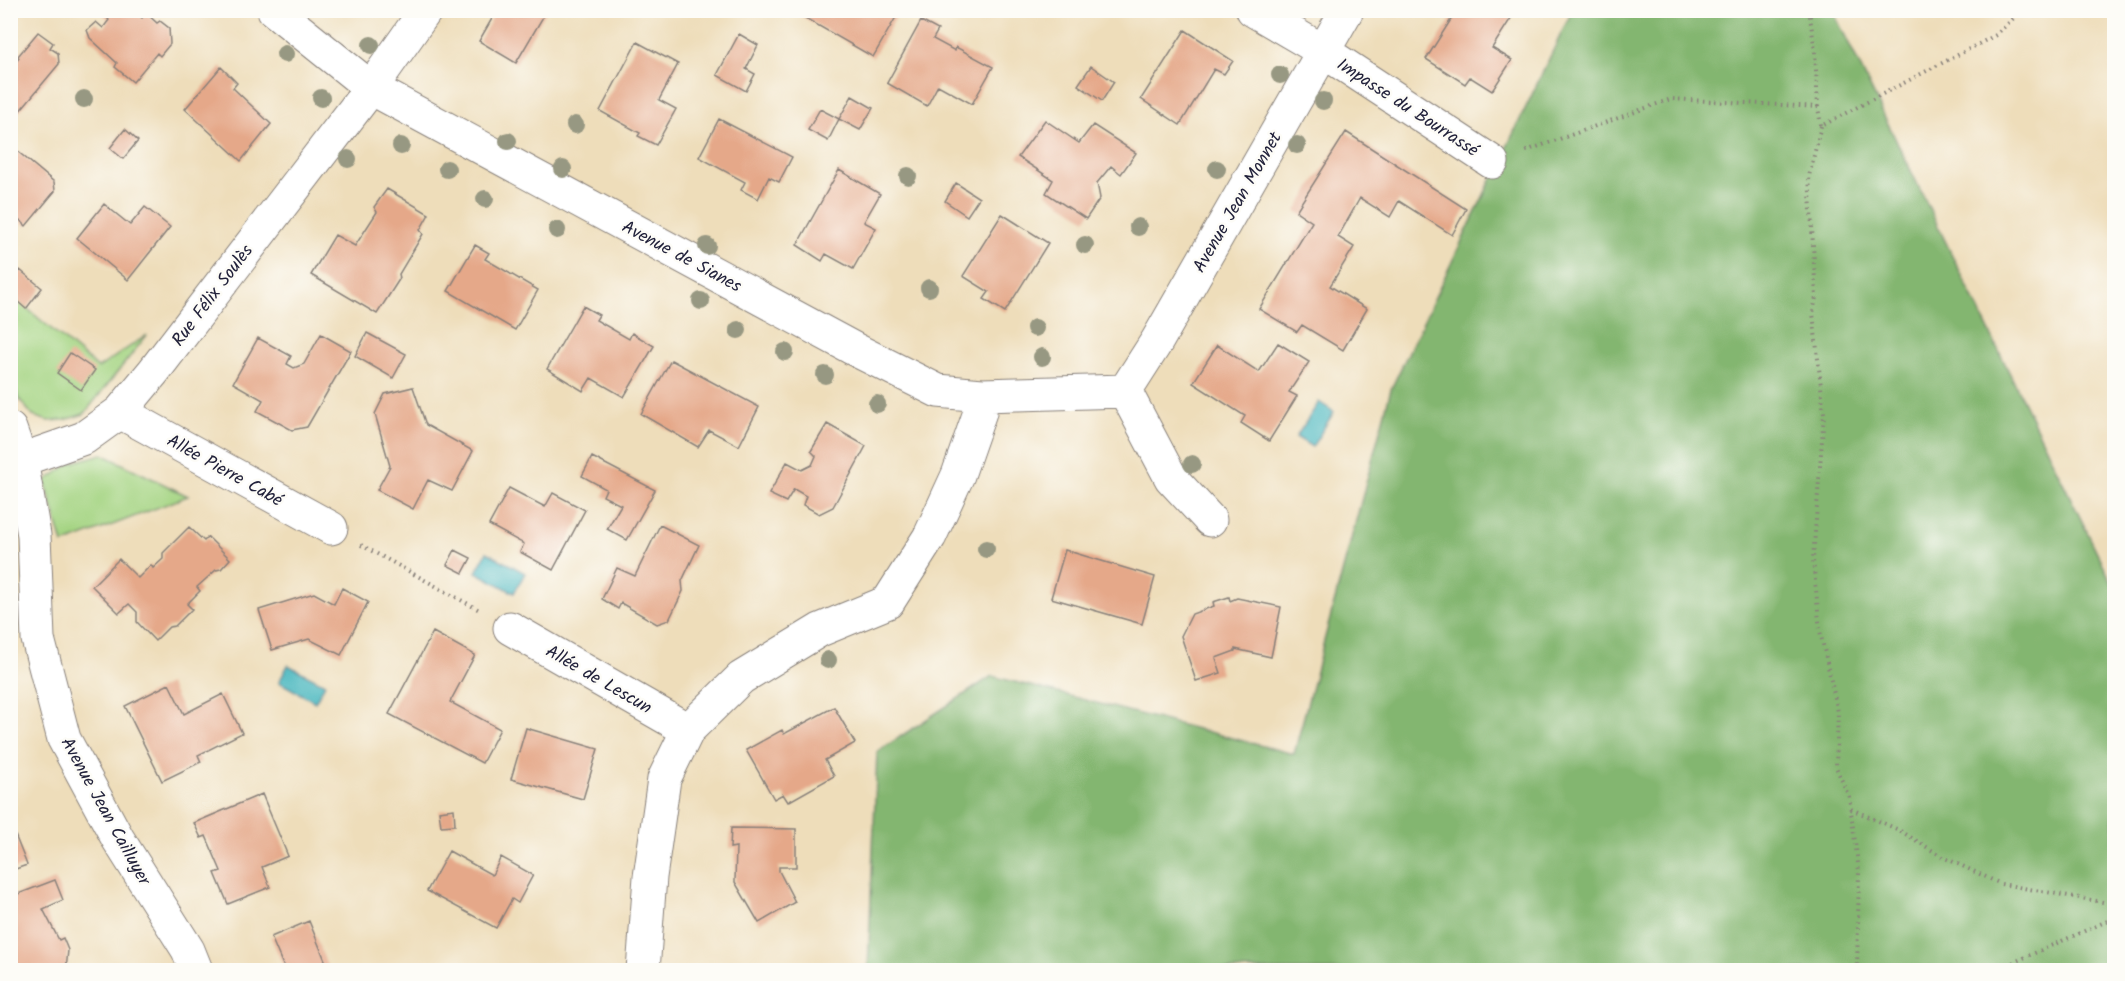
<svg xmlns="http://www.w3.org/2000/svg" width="2125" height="981" font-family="Kalam,sans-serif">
<rect width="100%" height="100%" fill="#fdfcf7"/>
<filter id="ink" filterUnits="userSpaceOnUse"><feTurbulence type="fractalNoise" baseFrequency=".0167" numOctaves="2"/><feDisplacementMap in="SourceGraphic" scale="12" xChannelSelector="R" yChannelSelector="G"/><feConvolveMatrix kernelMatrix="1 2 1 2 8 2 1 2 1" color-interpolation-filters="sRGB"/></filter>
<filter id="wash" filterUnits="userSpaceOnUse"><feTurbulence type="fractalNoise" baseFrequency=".008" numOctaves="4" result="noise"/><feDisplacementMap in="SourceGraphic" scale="24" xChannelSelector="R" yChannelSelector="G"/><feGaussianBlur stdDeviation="1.35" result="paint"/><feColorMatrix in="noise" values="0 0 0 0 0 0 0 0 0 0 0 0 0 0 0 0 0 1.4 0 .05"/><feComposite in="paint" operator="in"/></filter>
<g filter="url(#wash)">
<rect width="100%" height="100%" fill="#eeddba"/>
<path fill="#a4d482" stroke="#637b5e" stroke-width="1.5" d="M11,295L98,368L147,335L84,414L65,420L48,421L33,416L19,399L11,376Z
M102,454L188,496L63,544L45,481L71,463Z"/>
<path fill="#83b670" stroke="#526c56" stroke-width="1.5" d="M1572,11H1833L2114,587V970H868L877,752L992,676L1294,754L1391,389Z"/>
<path fill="#48b7bf" stroke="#356c7d" stroke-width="1.5" d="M1319,402L1334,412L1312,447L1296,437Z
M487,552L525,573L514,593L476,572Z
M288,665L325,684L315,702L279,682Z"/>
<g id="blocks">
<path fill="#e5a889" d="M100,10H133L142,18L146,13L157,23L160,21L169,28L170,44L160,56L157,53L133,82L115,67L117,63L90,38L87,30L96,22L103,28L109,20Z
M497,10H547L516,63L479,41Z
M800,10H900L873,57L798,14Z
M1457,10L1515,12L1492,48L1512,60L1492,91L1470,77L1465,84L1426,59Z
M921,21L938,30L933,39L955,51L956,47L993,67L972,104L938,85L927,106L887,83Z
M1185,30L1233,61L1224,74L1214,69L1180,125L1141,99Z
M38,32L53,43L50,48L58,53L59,64L18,113L10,106V70L19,58L18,56Z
M739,34L758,45L746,69L755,74L746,91L717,75Z
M637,42L678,64L659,100L676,109L656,145L638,136L640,133L600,111Z
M1091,66L1114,82L1102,101L1078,85Z
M221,67L237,83L233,88L271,124L241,161L185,109Z
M852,96L873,108L860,130L839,119L828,141L808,130L820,109L839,119Z
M719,119L792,157L779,182L769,177L758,199L741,190L745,182L699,157Z
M1045,120L1079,143L1093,125L1136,153L1121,174L1111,166L1097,183L1100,198L1086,219L1046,193L1053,180L1018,157Z
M125,129L138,141L123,159L110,148Z
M1346,132L1466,209L1452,235L1399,201L1390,217L1360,198L1338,237L1354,247L1330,286L1367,309L1343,350L1302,325L1297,332L1259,309L1312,222L1296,211Z
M10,145L54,182L55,191L26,226L20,220L10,222Z
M839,170L880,194L864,222L876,228L853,269L826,254L822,261L797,245Z
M956,183L979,198L967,216L945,201Z
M387,189L429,214L420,230L423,234L399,274L400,278L377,314L311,275L335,235L355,246L377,212L374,207Z
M104,204L130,225L145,207L170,227L128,280L77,238Z
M1002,214L1048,243L1005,312L984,299L989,292L963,276Z
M475,245L489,253L485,259L538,290L515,330L448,291Z
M20,270L42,288L26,309L10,295V282Z
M583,306L599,315L596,320L629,339L632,333L654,346L624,397L591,378L583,391L547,369Z
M367,333L406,354L393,378L355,356Z
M321,334L351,351L307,427L292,430L257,411L263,400L233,383L258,338L291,356L287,364L294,368L304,364Z
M1278,343L1309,362L1289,392L1297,396L1269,441L1241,423L1245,416L1193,383L1217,345L1259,372Z
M70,353L95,370L81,390L57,373Z
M671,360L759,407L739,446L709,430L698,447L641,414Z
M413,387L426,425L473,451L452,491L428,480L413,509L377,490L390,466L375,414L385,394Z
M827,424L866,446L833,507L819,514L803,505L806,496L794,489L786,502L769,494L787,462L802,470L812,465L816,456L811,451Z
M592,457L655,490L627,540L607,529L621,505L603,496L606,489L582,476Z
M509,488L545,507L553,493L585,510L553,570L520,552L524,544L489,525Z
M660,525L699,545L682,581L683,591L669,620L657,624L621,603L618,609L602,599L617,568L635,576Z
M189,527L204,541L208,537L230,559L221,569L216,570L197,587L200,591L187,604L192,609L175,626L169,627L155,641L137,622V612L129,604L119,613L92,586L119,559L138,578L151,565L153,568L163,559V553Z
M455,550L471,558L463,573L447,565Z
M1065,550L1155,577L1142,624L1051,598Z
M342,588L368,602L341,655L309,639L272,650L259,610L314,593L334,604Z
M1229,597L1230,601L1237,598L1281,607L1271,657L1235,649V651L1216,658L1221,673L1196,681L1181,636L1192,614L1214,606L1213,602Z
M433,632L475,655L450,702L500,729L482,763L389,714Z
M169,684L184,714L223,694L242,733L198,755L201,762L162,781L125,706Z
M834,707L855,743L825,760L834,776L788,802L783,794L774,799L746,750L782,730L784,734Z
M526,728L598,749L583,799L511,779Z
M262,794L288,856L262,867L270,887L228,904L215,873L221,871L206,836L201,838L194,823Z
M454,809L455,825L441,826L439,811Z
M11,825L27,865L10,871L11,834Z
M731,828L796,829V867H779V871L795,902L759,923L735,882L736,847L730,848Z
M449,851L492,875L501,857L533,875L518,903L512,899L496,928L427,891Z
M55,880L63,900L43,909L59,940L63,938L68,950L66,970H14L10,959V897Z
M309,921L329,970H285L271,937Z"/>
</g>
</g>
<g filter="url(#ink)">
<use href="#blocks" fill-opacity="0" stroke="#88807a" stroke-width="1.5"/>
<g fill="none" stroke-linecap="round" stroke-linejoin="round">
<g stroke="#88807a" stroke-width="35">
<path id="minor" d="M274,10L371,88L856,350L938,391L982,395L1125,391
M1253,10L1323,51L1492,162
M1125,391L1157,341L1347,10
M1125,391L1171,478L1210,520
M120,412L331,528
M10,429L21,460L34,535L38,639L64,739L118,839L188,950L196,970
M21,460L84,438L120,412L154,371L371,88L426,10
M510,628L688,730
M643,970L650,877L664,779L688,730L741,678L820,630L888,602L930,536L958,475L980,412L982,395"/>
</g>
<path stroke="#88807a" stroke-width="4" stroke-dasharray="1.5 4.5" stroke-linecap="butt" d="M1809,10L1815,51L1818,107
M1821,126L1809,176L1816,297L1813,313L1824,414L1813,559L1820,631L1838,712L1836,767L1849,797L1859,871L1857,970
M1526,151L1671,99L1818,107L1821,126L1996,35L2022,10
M361,545L481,611
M1851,809L1899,830L1943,857L2001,884L2114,904
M1996,970L2114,918"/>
<use href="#minor" stroke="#fff" stroke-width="33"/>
</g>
<g fill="#979882">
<circle cx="371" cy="45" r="9"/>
<circle cx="285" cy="54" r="9"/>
<circle cx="1280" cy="75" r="9"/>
<circle cx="321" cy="98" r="9"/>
<circle cx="84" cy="99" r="9"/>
<circle cx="1323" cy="101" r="9"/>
<circle cx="575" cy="125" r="9"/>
<circle cx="508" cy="141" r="9"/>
<circle cx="1297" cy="145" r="9"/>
<circle cx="401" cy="146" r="9"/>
<circle cx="348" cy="159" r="9"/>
<circle cx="447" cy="169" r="9"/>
<circle cx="563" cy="169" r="9"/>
<circle cx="1217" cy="169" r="9"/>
<circle cx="908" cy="176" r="9"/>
<circle cx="485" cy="199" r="9"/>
<circle cx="1138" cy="227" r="9"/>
<circle cx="557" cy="230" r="9"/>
<circle cx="1085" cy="245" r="9"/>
<circle cx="707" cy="246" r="9"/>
<circle cx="929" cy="288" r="9"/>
<circle cx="701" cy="301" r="9"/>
<circle cx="1035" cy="328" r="9"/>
<circle cx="738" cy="330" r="9"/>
<circle cx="785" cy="352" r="9"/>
<circle cx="1042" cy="357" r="9"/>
<circle cx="825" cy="375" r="9"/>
<circle cx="877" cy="404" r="9"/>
<circle cx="1192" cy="464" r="9"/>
<circle cx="986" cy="549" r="9"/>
<circle cx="828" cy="660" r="9"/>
</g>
</g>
<g text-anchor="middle" stroke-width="5" stroke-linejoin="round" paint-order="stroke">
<g font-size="18" fill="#22223b" stroke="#fdfcf7">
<text transform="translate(1408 107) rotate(33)" y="6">Impasse du Bourrassé</text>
<text transform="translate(1237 202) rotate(-60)" y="6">Avenue Jean Monnet</text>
<text transform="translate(682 256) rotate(28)" y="6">Avenue de Sianes</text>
<text transform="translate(212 295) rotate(-53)" y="6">Rue Félix Soulès</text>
<text transform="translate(225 470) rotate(29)" y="6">Allée Pierre Cabé</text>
<text transform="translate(599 679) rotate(30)" y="6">Allée de Lescun</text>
<text transform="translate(106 811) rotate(61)" y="6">Avenue Jean Cailluyer</text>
</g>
</g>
<rect width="2125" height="981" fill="none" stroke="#fdfcf7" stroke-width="36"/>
</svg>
